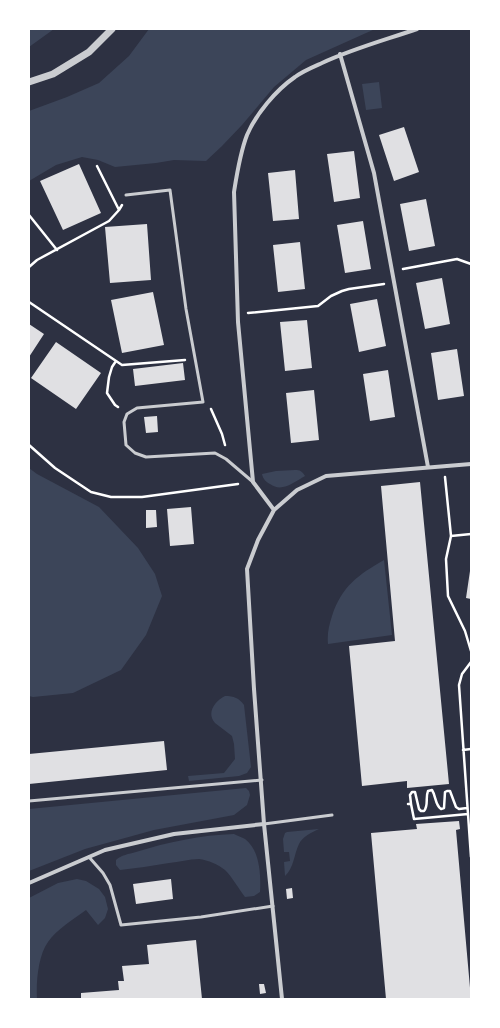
<svg xmlns="http://www.w3.org/2000/svg" width="500" height="1028" font-family="'Golos Text',sans-serif">
<rect width="100%" height="100%" fill="#2d3142"/>
<path fill="#3c4559" d="M29,29H54L29,47Z
M149,29H375L306,60L274,87L242,125L222,146L206,161L174,160L156,163L115,167L98,160L82,157L56,165L29,181V111L67,97L99,83L129,56Z
M379,82L382,108L366,110L362,84Z
M29,468L37,474L99,507L138,548L155,574L162,596L146,635L121,670L73,693L33,697L29,696Z
M295,470C300,470 302,471 305,476C294,482 282,493 270,484C266,482 263,479 262,474L276,471Z
M384,560L392,635L328,644C327,633 329,626 332,616C342,586 358,575 384,560Z
M225,696C234,696 239,698 244,705L251,767L247,773L239,776L189,781L188,776L224,773L235,759L234,744L232,736L215,723C206,713 215,701 225,696Z
M246,788L249,791L250,795L247,805L234,815L154,830L85,849L29,871V809Z
M319,829C312,832 302,837 299,844C294,854 294,868 285,876L284,862L290,861L289,852H284L283,839L285,833L287,832Z
M234,834C237,836 242,837 245,839C260,850 261,876 260,892L254,896L245,897C238,888 233,878 225,870C219,865 208,860 199,859C189,859 179,862 169,863C152,866 136,868 120,870L116,865V860C121,855 129,854 136,852C168,842 201,835 234,834Z
M77,879L86,881L99,889L105,897L108,909L105,918L98,925L86,910C75,918 56,930 48,942C38,956 36,982 37,999H29V898L58,883Z"/>
<path fill="#e0e0e3" d="M404,127L419,172L394,181L379,135Z
M354,151L360,198L334,202L327,154Z
M79,164L101,213L63,230L40,181Z
M295,170L299,219L273,221L268,173Z
M426,199L435,246L409,251L400,204Z
M363,221L371,269L345,273L337,225Z
M147,224L151,280L110,283L105,227Z
M300,242L305,289L278,292L273,245Z
M442,278L450,324L425,329L416,283Z
M153,292L164,345L122,353L111,300Z
M377,299L386,346L359,352L350,304Z
M307,320L312,368L285,371L280,322Z
M29,324L44,334L29,357Z
M56,342L101,373L76,409L31,378Z
M457,349L464,396L438,400L431,353Z
M183,363L185,380L135,386L133,369Z
M388,370L395,417L370,421L363,374Z
M314,390L319,440L291,443L286,393Z
M157,416L158,432L146,433L144,417Z
M420,482L449,784L407,788V781L362,786L349,646L395,641L381,486Z
M191,507L194,544L170,546L167,509Z
M146,510H156L157,527L146,528Z
M470,571H471V599L466,598Z
M164,741L167,770L29,784V754Z
M459,821L460,829L456,830L471,999H386L371,833L417,829L416,824Z
M171,879L173,899L136,904L133,884Z
M292,888L293,898L287,899L286,889Z
M196,940L202,999H81V993L119,990L118,981H124L122,966L149,964L147,945Z
M259,984H264L266,993L260,994Z"/>
<g fill="none" stroke-linecap="round" stroke-linejoin="round">
<path stroke="#fff" stroke-width="2.5" d="M97,166L119,210
M29,215L57,250
M29,267L37,260L109,221L119,210L122,205
M403,269L457,259L471,264
M29,302L122,365L185,360
M248,313L318,306L331,296L342,291L349,289L384,284
M116,361L112,367L109,377L107,393L115,405L118,407
M211,409L222,434L225,445
M29,445L55,468L91,492L111,497H142L238,484
M445,477L451,536
M471,534L451,536L446,559L448,596L465,631L471,651
M471,662L462,674L459,685L471,857
M463,750L471,749
M408,804H411L410,795L412,792H415L419,809L421,811H424C429,805 425,798 428,791L432,790C436,796 435,805 441,809L444,808L445,792L447,791H450L456,807L459,809L467,808
M411,804L414,819L468,814"/>
<path stroke="#caccd0" stroke-width="3" d="M126,195L170,190L186,309L203,402L137,408L127,414L124,422L126,445L135,453L146,457L215,453L226,459L253,482
M29,801L262,780
M264,824L332,815
M89,857L103,873L110,885L121,925L201,917L273,906"/>
<path stroke="#caccd0" stroke-width="4" d="M340,54L374,173L428,467
M274,510L253,482L238,322L234,192C237,173 240,153 247,135C256,114 276,90 295,77C303,71 313,67 322,63C352,49 385,40 417,29
M29,883L105,850L174,834L264,824
M282,999L264,824L254,689L247,569L258,540L274,510L297,490L326,476L471,464"/>
<path stroke="#caccd0" stroke-width="7" d="M29,82L53,74L89,52L112,29"/>
</g>
<rect width="500" height="1028" fill="none" stroke="#ffffff" stroke-width="60"/>
</svg>
